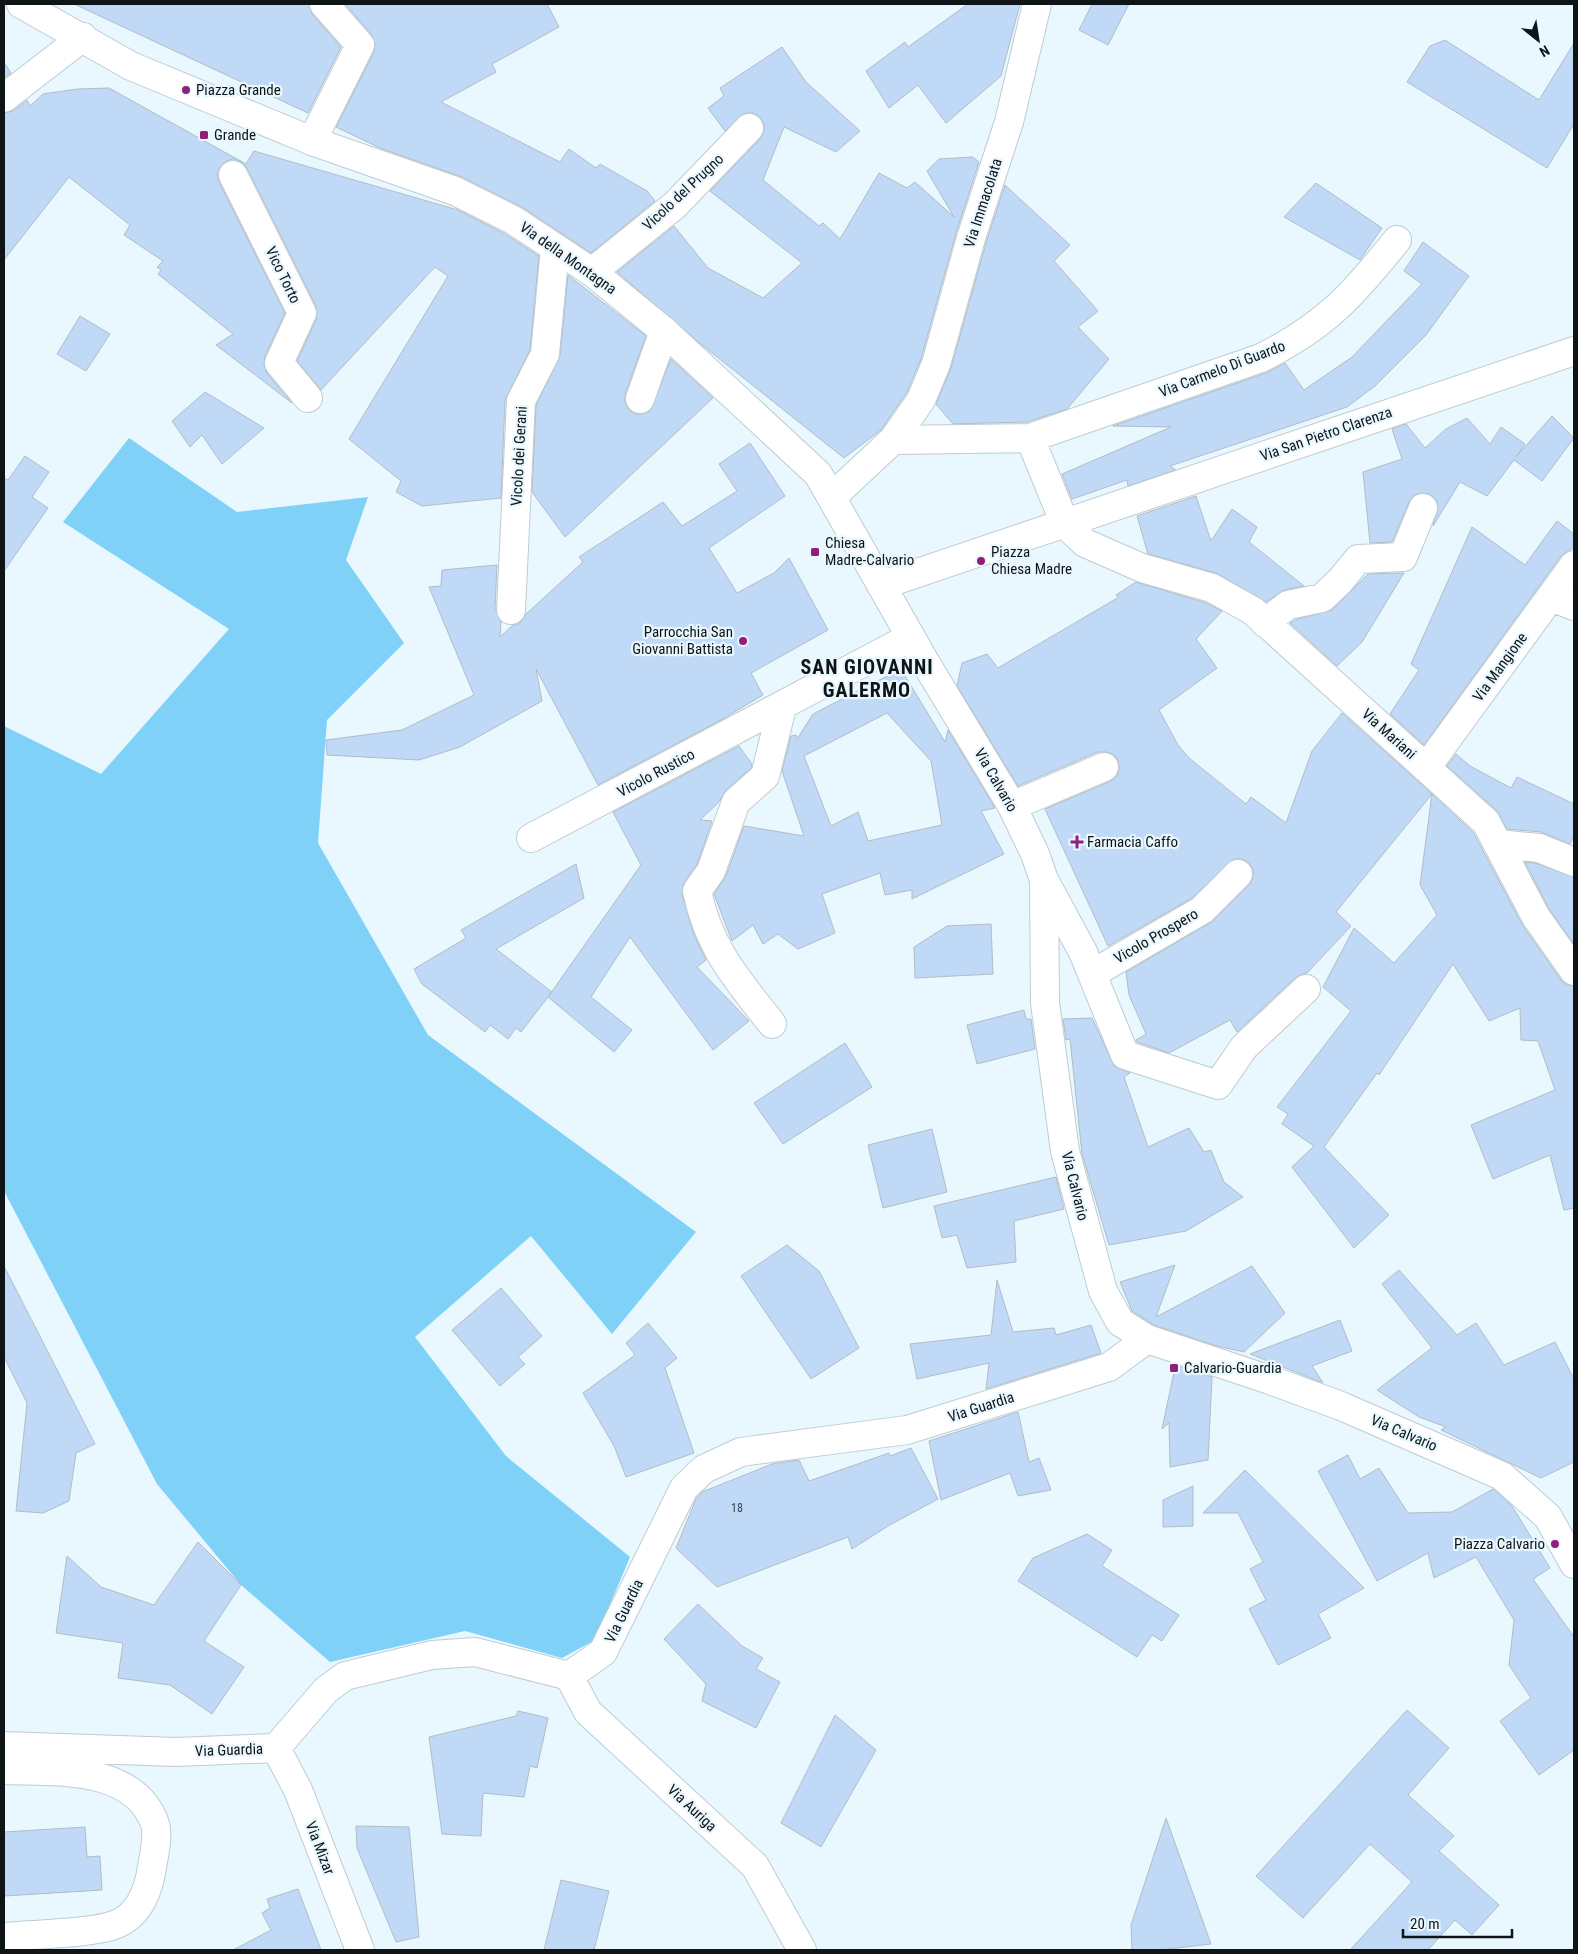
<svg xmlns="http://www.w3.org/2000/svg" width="1578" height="1954" font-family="'Roboto Condensed',sans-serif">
<rect width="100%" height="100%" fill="#e9f7ff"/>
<path fill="#7fd1f8" d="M129,438L237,512L368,497L346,560L404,643L327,720L318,843L428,1035L696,1232L612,1334L531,1236L415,1337L506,1456L630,1557L595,1640L562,1658L465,1631L330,1662L241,1585L157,1484L4,1191V726L101,774L229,629L63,522Z"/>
<path fill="#bfd9f6" stroke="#b2bcc6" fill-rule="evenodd" d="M74,4H309L312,14L341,47L308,113Z
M345,4H547L559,27L492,64L496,72L441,102L560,162L569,149L596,168L600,164L647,191L655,201L591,253L522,207L462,177L380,148L336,127L374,52L375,44L372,35Z
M968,4H1020L1001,76L946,123L918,85L889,108L866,71L905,42L908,47Z
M1092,4H1129L1108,45L1079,30Z
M1445,40L1539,100L1574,43V124L1547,168L1407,82L1430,46Z
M782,47L806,82L860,131L836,152L784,127L763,180L819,226L823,223L840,239L879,173L907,188L915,182L954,217L927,171L939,159L973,157L979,162L956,233L921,359L907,392L881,430L844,458L697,341L617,272L674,226L708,268L763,298L802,263L710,191L760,139L764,132V124L759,116L752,113H745L725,131L708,108L724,96L720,88Z
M4,62L11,73L4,78Z
M109,88L246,164L254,151L458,210L505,234L539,256L530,350L505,400L501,498L422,506L396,492L401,481L349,439L448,276L435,267L321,390L297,361L316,320V306L247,168L241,162L233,159L226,161L220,167L217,175L219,182L285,313L265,356L264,365L267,373L292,403L216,345L233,334L158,274L161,270L157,267L163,261L124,235L130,225L69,177L4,260V113L13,111L27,100L30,106L43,94L77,89Z
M1316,183L1382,228L1360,260L1284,217Z
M1005,185L1070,245L1054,261L1098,311L1078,327L1109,359L1067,409L1027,422L953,424L936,404L951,368L986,243Z
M1423,242L1469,276L1426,335L1375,386L1347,407L1170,466L1176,470L1128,486L1127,480L1072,499L1062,474L1171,427L1113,426L1266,373L1285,363L1304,390L1352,357L1422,284L1404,271Z
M568,275L646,336L625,394V402L628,409L635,414H642L650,411L671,359L713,398L565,537L532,492L536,405L560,356Z
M80,316L110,334L86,371L57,354Z
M205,392L264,428L222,464L202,435L190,447L172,421Z
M1552,416L1574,438L1542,481L1514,460L1487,496L1460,482L1433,526L1438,505L1435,498L1429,494L1420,493L1413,496L1409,502L1392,542L1370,543L1363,472L1402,459L1392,429L1406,424L1425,448L1446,429L1467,418L1490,444L1501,427L1525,444L1516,457Z
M750,443L785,496L709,548L737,593L774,573L789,558L828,630L751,673L763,695L721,720L598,785L536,669L542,701L460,747L419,760L327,755L326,740L402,730L474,695L429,587L441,586L442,570L497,565L495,609L501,622L500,637L513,625L519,624L526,614L583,562L579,557L663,502L682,526L737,491L719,464Z
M25,456L49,472L32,497L48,508L4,571V478L8,480Z
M1196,496L1211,541L1232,509L1257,527L1249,542L1304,586L1284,590L1266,602L1216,573L1148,554L1137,516Z
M1557,521L1574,534V547L1561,556L1424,745L1390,714L1419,670L1411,664L1472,527L1525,565Z
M1404,573L1362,642L1337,666L1290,623L1295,620L1332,610L1368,574Z
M1136,582L1206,603L1222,611L1196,639L1217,668L1159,710L1178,745L1189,758L1246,804L1251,797L1286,823L1312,751L1342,713L1432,794L1336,912L1351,926L1308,972L1295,978L1237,1032L1230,1020L1169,1053L1137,1042L1136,1040L1146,1034L1129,995L1126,972L1213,921L1249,885L1253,878V870L1249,863L1242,859H1234L1192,898L1108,946L1045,809L1111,781L1117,776L1119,769L1118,760L1113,754L1106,752H1098L1018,786L957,686L962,663L987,654L998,668L1119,597L1116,595Z
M901,669L945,742L948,730L995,808L981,811L1004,854L912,899V890L885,895L880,873L822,894L835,933L798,949L778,934L763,944L753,925L732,941L714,894L726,876L744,826L804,836L782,771L791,736L796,735L797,739L813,714ZM887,713L931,761L942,825L868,841L858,812L831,826L804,756Z
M739,746L752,764L751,768L726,790L719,802L700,820L712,821L697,864L684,882L682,894L694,935L706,960L697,967L749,1021L713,1050L630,937L591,997L632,1030L614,1052L548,997L641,865L613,812Z
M1456,754L1470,766L1511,788L1517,777L1574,804V835L1570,844L1541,832L1507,829L1496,810L1447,766Z
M1432,794L1473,832L1523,926L1561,980L1567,985L1574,986V1208L1564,1210L1550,1155L1493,1179L1471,1125L1555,1090L1538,1041L1521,1040L1520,1008L1489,1021L1453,964L1379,1075L1377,1073L1324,1147L1389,1215L1354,1248L1292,1167L1314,1146L1282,1124L1288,1114L1277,1107L1351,1011L1323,987L1354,928L1394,963L1437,915L1420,885Z
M1525,862L1535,863L1574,877V944L1549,909Z
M576,864L584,898L496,949L552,992L521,1032L516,1028L508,1039L490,1025L485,1032L422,984L414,969L466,938L461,930Z
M991,924L993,974L915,978L914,947L947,926Z
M1024,1010L1026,1019H1031L1035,1049L977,1064L967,1025Z
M1092,1018L1114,1066L1130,1073L1124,1077L1148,1147L1189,1128L1204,1152L1211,1150L1224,1182L1243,1197L1186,1231L1109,1245L1082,1154L1070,1039L1066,1040L1063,1019Z
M845,1043L872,1087L783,1144L754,1103Z
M932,1129L947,1192L883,1208L868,1145Z
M1056,1177L1064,1209L1014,1221L1016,1262L967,1268L957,1235L942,1238L934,1206Z
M787,1245L819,1271L859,1348L811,1379L741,1276Z
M1175,1265L1156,1317L1252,1266L1285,1313L1244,1352L1213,1345L1154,1325L1132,1311L1120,1282Z
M4,1266L95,1444L76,1453L69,1501L43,1513L16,1511L27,1403L4,1357Z
M1399,1270L1457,1335L1476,1323L1504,1365L1555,1342L1574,1379V1462L1541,1478L1441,1430L1446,1427L1419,1417L1377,1390L1432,1348L1382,1284Z
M997,1280L1013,1332L1054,1328L1056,1335L1091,1325L1101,1353L986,1389L989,1363L917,1379L910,1344L991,1335Z
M501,1288L542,1336L518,1357L525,1364L500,1386L452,1330Z
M1340,1320L1352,1351L1312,1366L1323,1383L1250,1354Z
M648,1323L677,1358L665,1368L694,1453L626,1477L614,1446L583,1393L635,1355L626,1343Z
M1177,1366L1212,1377L1208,1460L1170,1467L1169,1423L1162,1429L1175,1367Z
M1018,1412L1029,1462L1039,1458L1051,1490L1018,1496L1010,1473L941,1500L929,1441Z
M911,1448L938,1499L888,1526L852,1549L848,1537L717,1587L676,1548L696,1499L702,1492L772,1464L799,1460L809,1481L889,1453L890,1456Z
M1348,1455L1360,1479L1379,1468L1408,1513L1452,1512L1493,1489L1512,1506L1550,1568L1533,1579L1574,1637V1750L1539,1775L1500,1721L1531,1698L1509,1665L1514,1620L1476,1557L1434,1578L1428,1553L1377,1581L1318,1471Z
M1245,1470L1364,1588L1318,1614L1331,1638L1278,1665L1249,1609L1266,1600L1250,1569L1263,1562L1238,1513H1203Z
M1193,1486V1526L1163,1527V1500Z
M1087,1534L1112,1550L1102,1566L1179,1615L1162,1641L1152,1635L1137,1657L1018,1581L1033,1558Z
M198,1542L241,1585L204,1641L244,1667L212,1714L170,1685L118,1678L123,1643L56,1633L67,1556L101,1587L154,1605Z
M698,1604L742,1646L763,1658L756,1669L780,1682L756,1728L702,1701L706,1684L664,1639Z
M1407,1710L1449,1748L1408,1795L1454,1836L1439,1851L1499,1905L1472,1935L1455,1920L1428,1950H1350L1412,1882L1370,1844L1303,1918L1256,1876Z
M518,1711L548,1718L537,1768L530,1766L524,1797L483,1793L481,1836L442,1834L429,1737L516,1716Z
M835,1715L876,1750L821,1847L781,1823Z
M1166,1818L1211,1944L1160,1950H1132L1131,1925Z
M356,1826L409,1827L419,1937L396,1942L357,1848Z
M85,1827L87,1857L100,1856L102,1890L4,1896V1832Z
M561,1880L609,1891L594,1950H544Z
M298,1889L321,1950H233L271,1930L262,1913L270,1908L267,1899Z"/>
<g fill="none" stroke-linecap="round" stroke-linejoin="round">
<g stroke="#beccd3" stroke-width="30">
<path id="minor" d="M312,141L360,45L324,4
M233,175L302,313L279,363L308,398
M592,272L675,205L749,128
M640,399L664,331
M1030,438L1065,524L1085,543L1142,568L1212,588L1253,611L1486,822L1536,917L1574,971
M893,440L1030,438L1261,358C1325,326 1353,295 1397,240
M832,497L893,440L921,400L936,364L971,238L1009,122L1037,4
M1551,597L1574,606
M511,610L521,401L545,354L555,248
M1265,623L1288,605L1322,598L1340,581L1358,559L1403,557L1423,508
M1426,768L1574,565
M1012,806L1104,767
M531,838L911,637
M1498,844L1539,848L1574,862
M1044,880L1083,952L1125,1055L1218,1085L1244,1047L1306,989
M1092,974L1202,910L1238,874
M772,1024C737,979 709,949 697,891L711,871L736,802L765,776L782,707
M569,1676L588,1712L755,1866L802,1950
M4,1746L176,1752L276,1748L326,1690L345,1676L432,1655L475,1652L569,1676L603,1652L684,1488L704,1469L741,1452L907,1430L1109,1367L1147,1339
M276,1748L298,1790L360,1950
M4,1770C53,1772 134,1764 155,1824C159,1837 153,1859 151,1873C147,1894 138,1915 117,1924C92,1934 33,1934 4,1937"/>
</g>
<g stroke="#beccd3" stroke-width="30">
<path id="major" d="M21,4L131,66L312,141L455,191L513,220L592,272L664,331L818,474L925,662L1012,806L1035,854L1044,880L1045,1003L1065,1151L1103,1291L1120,1322L1147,1339L1270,1380L1341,1406L1502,1476L1548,1517L1574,1564
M4,98L83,37
M882,585C1113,509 1343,428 1574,351"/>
</g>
<use href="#minor" stroke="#fff" stroke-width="28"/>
<use href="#major" stroke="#fff" stroke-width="28"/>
</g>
<g fill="#931d7a" stroke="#e9f7ff" stroke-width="2">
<circle cx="186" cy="90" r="5"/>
<rect x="199" y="130" width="10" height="10" rx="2.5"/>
<rect x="810" y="547" width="10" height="10" rx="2.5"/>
<circle cx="981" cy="561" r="5"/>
<circle cx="743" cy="641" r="5"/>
<path d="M1074.5 834.5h5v5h5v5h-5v5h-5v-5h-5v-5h5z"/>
<rect x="1169" y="1363" width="10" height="10" rx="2.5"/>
<circle cx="1555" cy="1544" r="5"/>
</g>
<g text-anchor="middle" stroke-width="4.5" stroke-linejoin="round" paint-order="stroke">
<g font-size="12" fill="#3b454e">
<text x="737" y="1512">18</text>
</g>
<g font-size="15" fill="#0f1416" stroke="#e9f7ff" text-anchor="start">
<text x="196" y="95">Piazza Grande</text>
<text x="214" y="140">Grande</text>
<text x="825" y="548">Chiesa<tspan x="825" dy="17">Madre-Calvario</tspan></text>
<text x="991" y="557">Piazza<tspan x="991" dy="17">Chiesa Madre</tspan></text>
<text x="733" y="637" text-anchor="end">Parrocchia San<tspan x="733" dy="17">Giovanni Battista</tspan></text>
<text x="1087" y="847">Farmacia Caffo</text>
<text x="1184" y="1373">Calvario-Guardia</text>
<text x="1545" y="1549" text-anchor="end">Piazza Calvario</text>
</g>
<g font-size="15" fill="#0f1416" stroke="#e9f7ff">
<text transform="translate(683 192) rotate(-43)" y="5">Vicolo del Prugno</text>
<text transform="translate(983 203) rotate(-72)" y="5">Via Immacolata</text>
<text transform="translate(568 258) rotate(35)" y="5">Via della Montagna</text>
<text transform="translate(283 275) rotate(64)" y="5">Vico Torto</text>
<text transform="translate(1222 369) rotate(-21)" y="5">Via Carmelo Di Guardo</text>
<text transform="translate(1326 434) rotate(-19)" y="5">Via San Pietro Clarenza</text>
<text transform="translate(519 456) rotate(-87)" y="5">Vicolo dei Gerani</text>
<text transform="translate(1500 667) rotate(-54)" y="5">Via Mangione</text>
<text transform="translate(1389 734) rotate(42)" y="5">Via Mariani</text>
<text transform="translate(656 773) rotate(-28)" y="5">Vicolo Rustico</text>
<text transform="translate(996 780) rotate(60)" y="5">Via Calvario</text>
<text transform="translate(1156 936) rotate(-30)" y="5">Vicolo Prospero</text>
<text transform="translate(1075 1186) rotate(76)" y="5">Via Calvario</text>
<text transform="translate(981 1407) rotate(-18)" y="5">Via Guardia</text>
<text transform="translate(1404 1433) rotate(23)" y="5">Via Calvario</text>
<text transform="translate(624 1611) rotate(-64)" y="5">Via Guardia</text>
<text transform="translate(229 1750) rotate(-2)" y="5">Via Guardia</text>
<text transform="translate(692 1808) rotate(43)" y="5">Via Auriga</text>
<text transform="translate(320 1848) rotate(69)" y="5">Via Mizar</text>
</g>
<g font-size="20" font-weight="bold" letter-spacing="1" fill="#0f1416" stroke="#e9f7ff">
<text x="867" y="674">SAN GIOVANNI<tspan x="867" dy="23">GALERMO</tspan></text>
</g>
</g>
<rect width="1578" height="1954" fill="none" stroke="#0f1416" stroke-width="10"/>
<g transform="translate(1538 40) rotate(150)" stroke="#e9f7ff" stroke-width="4" paint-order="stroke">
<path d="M0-4L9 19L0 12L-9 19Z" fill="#0f1416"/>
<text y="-8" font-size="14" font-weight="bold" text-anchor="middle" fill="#0f1416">N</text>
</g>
<path d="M1403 1929v8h109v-8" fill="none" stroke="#0f1416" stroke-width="2.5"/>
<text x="1410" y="1929" font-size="15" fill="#0f1416" stroke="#e9f7ff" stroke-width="4" paint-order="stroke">20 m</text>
</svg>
